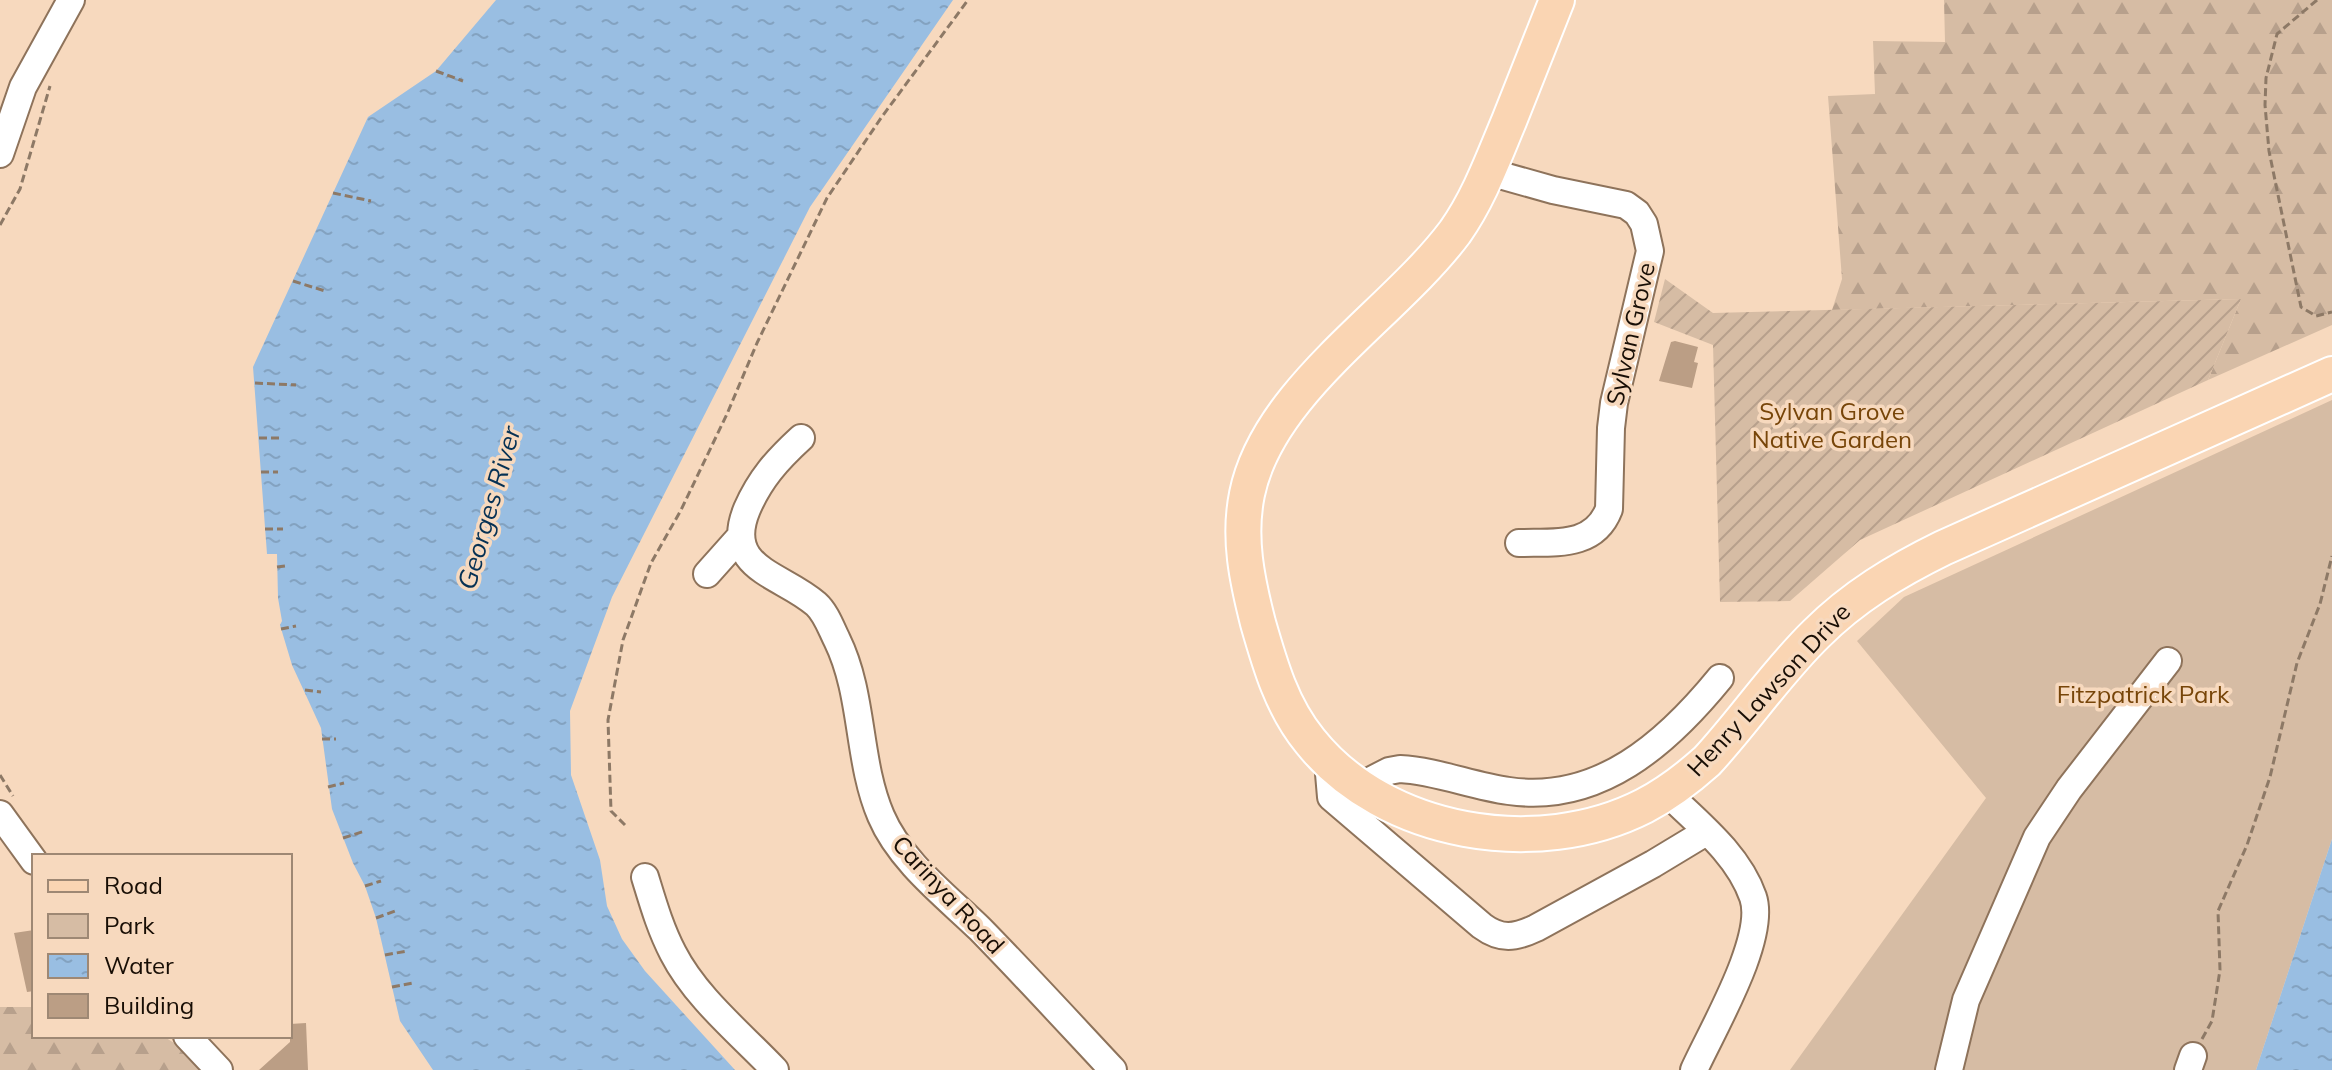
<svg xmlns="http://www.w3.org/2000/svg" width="2332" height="1070" font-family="Mulish,sans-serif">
<defs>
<pattern id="forest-firs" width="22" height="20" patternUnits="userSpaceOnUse" patternTransform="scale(2)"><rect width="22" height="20" fill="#d6bca4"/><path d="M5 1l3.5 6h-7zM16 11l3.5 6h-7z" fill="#b7a08c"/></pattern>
<pattern id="garden-furrows" width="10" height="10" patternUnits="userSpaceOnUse" patternTransform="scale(2)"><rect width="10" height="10" fill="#d6bca4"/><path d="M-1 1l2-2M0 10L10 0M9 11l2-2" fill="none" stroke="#b7a08c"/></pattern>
<pattern id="water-ripples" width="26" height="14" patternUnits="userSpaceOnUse" patternTransform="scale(2)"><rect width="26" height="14" fill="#99bee2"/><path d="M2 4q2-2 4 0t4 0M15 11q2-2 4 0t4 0" fill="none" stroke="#83a2c0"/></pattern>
</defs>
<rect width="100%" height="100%" fill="#f7d9be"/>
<path fill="url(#forest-firs)" d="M1944,0H2332V325L2208,380L2241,299L1832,310L1842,279L1828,96L1875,94L1873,41L1945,42Z
M0,1007H34V1036H163L217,1070H0Z"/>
<path fill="#d6bca4" d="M2332,400V839L2256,1070H1790L1986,798L1857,641L1904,597Z"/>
<path fill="url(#garden-furrows)" d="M1665,279L1713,313L2241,299L2208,380L1860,540L1790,601L1720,602L1713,345L1654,322Z"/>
<path fill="url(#water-ripples)" d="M496,0H953L810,207L612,597L570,711L571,775L600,860L607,906L622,939L645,971L735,1070H433L400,1021L376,918L365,886L353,863L332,809L321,728L292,665L280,625L282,621L278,598L277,554H267L253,367L368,117L436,71Z
M2332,839V1070H2256Z"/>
<path fill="#bb9e85" d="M1675,341L1698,347L1694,362L1698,363L1692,388L1659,381L1671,342Z
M34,930V991L27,992L14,933Z
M306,1023L308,1070H259L290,1042V1024Z"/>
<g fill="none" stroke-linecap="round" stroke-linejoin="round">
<g stroke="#8e735b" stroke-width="30">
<path id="minor" d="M0,154L23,87L71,0
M1489,172L1553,190L1626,205L1637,213L1644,224L1650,251L1614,403L1611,428L1609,509C1594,548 1555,542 1519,543
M801,438C777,460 760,479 747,509C722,569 782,574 816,604C826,613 831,628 837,640C864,695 857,760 881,816C900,861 946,896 980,929C1025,975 1069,1023 1113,1070
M707,574L740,537
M1328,762L1331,797L1482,926C1501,940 1515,938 1536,928L1653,864L1706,832
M1360,786L1389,771L1400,769C1437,771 1472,786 1509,791C1599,804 1667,743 1720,678
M1667,793C1698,823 1738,854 1753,897C1767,938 1712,1030 1694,1070
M0,814L34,861
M645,877C653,903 660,928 673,953C696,998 741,1034 775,1070
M187,1036L219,1070
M1949,1070L1966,1000L2037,837L2069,789L2168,661
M2188,1070L2193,1056"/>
</g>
<g stroke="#fff" stroke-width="38">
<path id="major" d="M1557,0C1541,40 1525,81 1509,121C1493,159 1479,198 1455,232C1393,315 1268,390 1247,494C1238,538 1247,580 1258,623C1270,665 1282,707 1310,741C1385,835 1538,860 1644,806C1667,794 1688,778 1707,761C1745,720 1776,673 1816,634C1853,597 1896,571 1943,548L2332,374"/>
</g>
<path stroke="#8d7966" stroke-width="3" stroke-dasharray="8 4" stroke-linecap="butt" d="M2317,0L2277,34L2266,78L2265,105L2269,151L2301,307L2316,316L2332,312
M436,71L463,81
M333,193L371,201
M0,225L20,189L50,86
M293,281L325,291
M255,383L296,385
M259,438H281
M261,472H278
M265,529H283
M277,567L285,566
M281,629L296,626
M305,690L321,692
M322,739H336
M0,775L13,796
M328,787L344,783
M625,825L611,811L608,720L623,640L651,563L681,510L727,414L757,343L827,198L881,118L968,0
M343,838L365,831
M365,886L381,881
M376,918L395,911
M385,955L407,951
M392,987L413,983
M2202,1039L2212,1021L2220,970L2218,911L2247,845L2270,777L2297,663L2320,604L2332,556"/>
<use href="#minor" stroke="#fff" stroke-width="26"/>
<use href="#major" stroke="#fad5b3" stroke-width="34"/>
</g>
<g text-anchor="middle" stroke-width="7" stroke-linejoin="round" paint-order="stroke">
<g font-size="24" fill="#180e05" stroke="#f7d9be">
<text transform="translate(1631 334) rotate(-77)" y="8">Sylvan Grove</text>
<text transform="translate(1769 690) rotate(-47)" y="8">Henry Lawson Drive</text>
<text transform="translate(948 895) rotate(47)" y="8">Carinya Road</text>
</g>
<g font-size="24" fill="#774509" stroke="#f7d9be">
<text x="1832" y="420">Sylvan Grove<tspan x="1832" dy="28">Native Garden</tspan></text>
<text x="2143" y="703">Fitzpatrick Park</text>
</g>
<g font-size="26" font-style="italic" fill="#063154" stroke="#f7d9be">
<text transform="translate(489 508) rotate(-74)" y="9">Georges River</text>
</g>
</g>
<rect x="32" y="854" width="260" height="184" fill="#f7d9be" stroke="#9e8874" stroke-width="2"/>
<rect x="48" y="880" width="40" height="12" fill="#fad5b3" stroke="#9e8874" stroke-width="2"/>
<text x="104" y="894" font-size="24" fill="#180e05">Road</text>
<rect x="48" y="914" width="40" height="24" fill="#d6bca4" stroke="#9e8874" stroke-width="2"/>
<text x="104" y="934" font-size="24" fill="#180e05">Park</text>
<rect x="48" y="954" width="40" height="24" fill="url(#water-ripples)" stroke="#9e8874" stroke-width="2"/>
<text x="104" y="974" font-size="24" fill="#180e05">Water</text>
<rect x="48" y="994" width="40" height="24" fill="#bb9e85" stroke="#9e8874" stroke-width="2"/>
<text x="104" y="1014" font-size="24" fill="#180e05">Building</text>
</svg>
